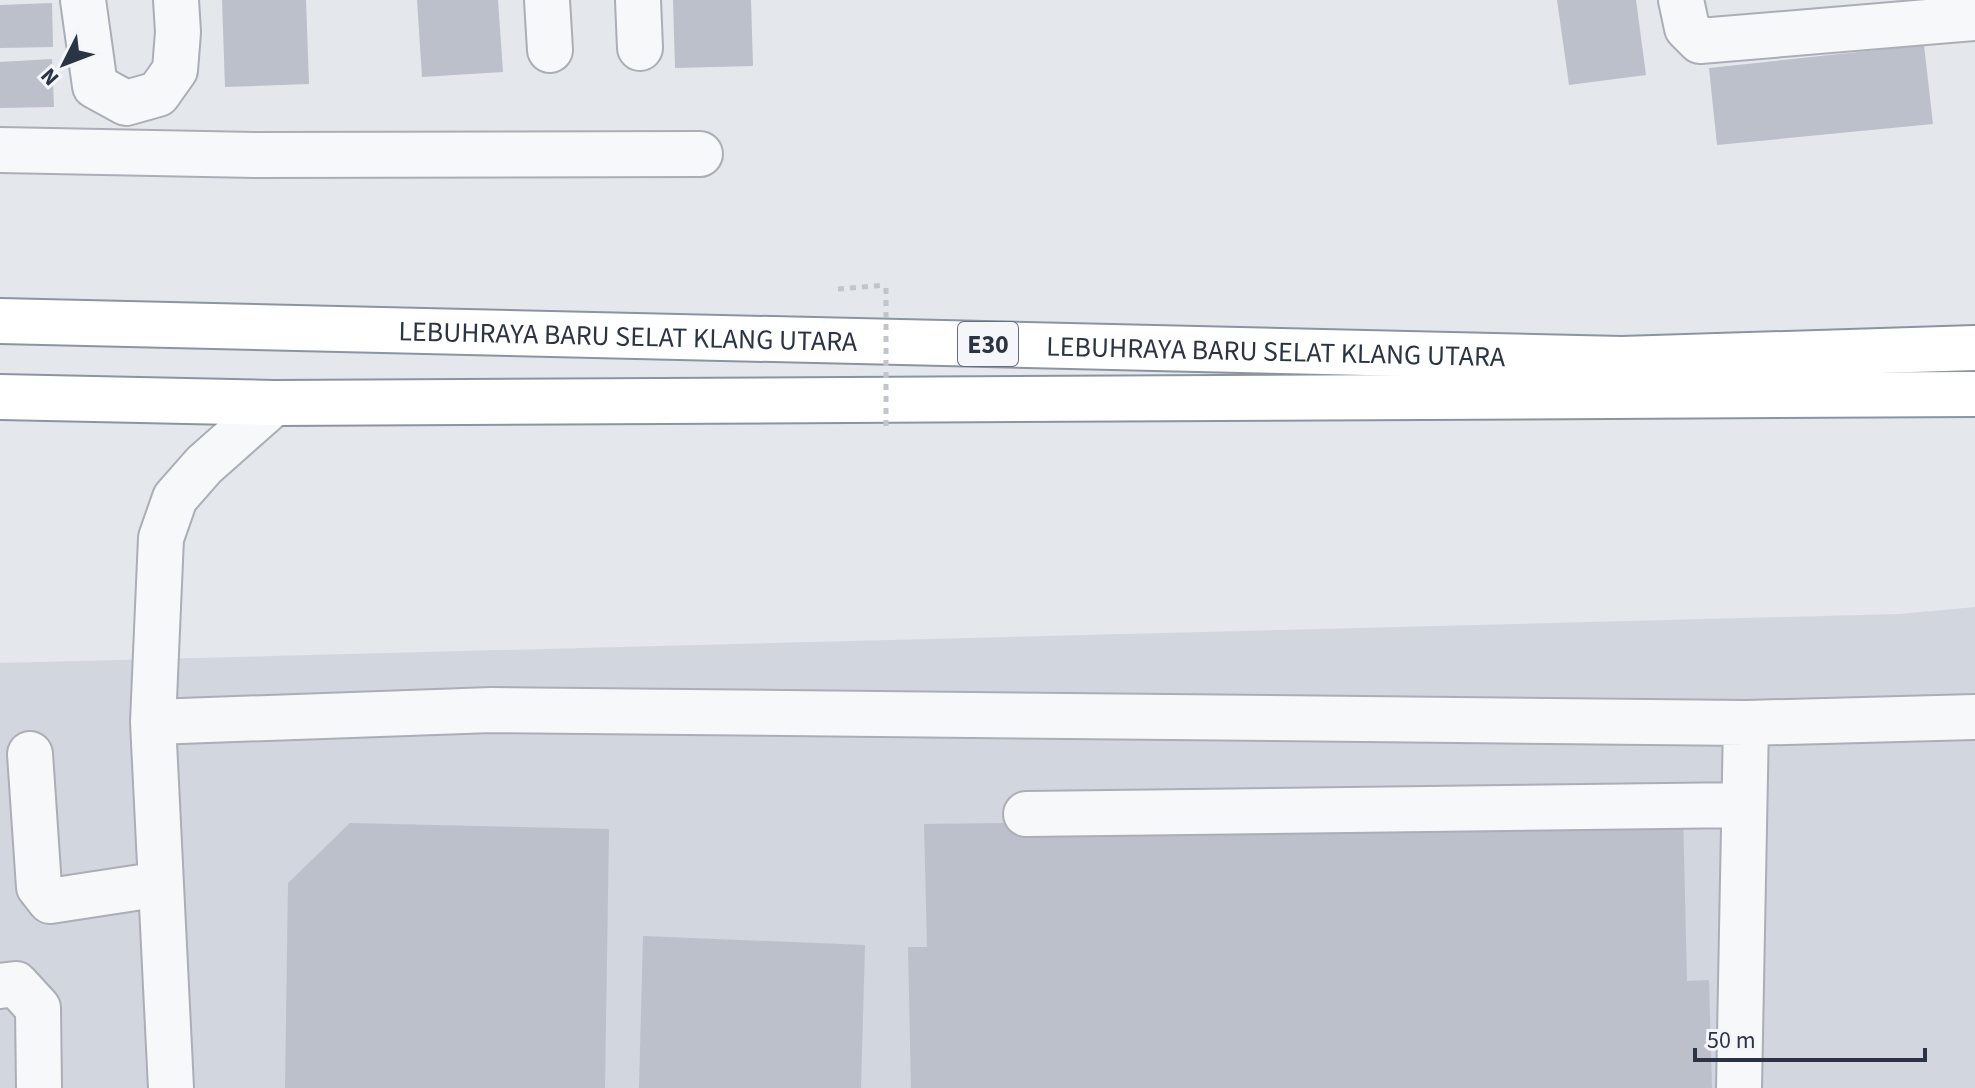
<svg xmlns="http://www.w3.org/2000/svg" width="1975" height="1088" font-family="'Source Sans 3',sans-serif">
<rect width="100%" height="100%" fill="#e4e7ec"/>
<path fill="#d2d6de" d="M1975,607V1088H0V663L1900,614Z"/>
<path fill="#bbc0ca" d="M222,0H306L309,84L225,87Z
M417,0H498L503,72L422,77Z
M673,0H751L753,66L675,68Z
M1557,0H1636L1646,75L1569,85Z
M52,3L53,47L0,48V5Z
M1924,45L1933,124L1717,145L1709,68Z
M52,59L54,107L0,108V62Z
M1683,813L1687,981L1709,980L1712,1088H911L908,947H927L924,824Z
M350,823L609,829L605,1088H285L288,883Z
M643,936L865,945L861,1088H639Z"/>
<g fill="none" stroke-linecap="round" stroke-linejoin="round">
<g stroke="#a9aeb7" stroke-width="48">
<path id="minor" d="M83,0L95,86L126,103L158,94L175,70L178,32L176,0
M547,0L550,50
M638,0L640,48
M1681,0L1687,28L1700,41L1975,18
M0,150L255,155L700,154
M153,722L492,710L1746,723L1975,717
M30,754L39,887L50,901L161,884
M1026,814L1744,805
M0,986L16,984L38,1008L39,1088
M171,1088L153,722L161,538L175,498L204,465L274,403
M1739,1088L1746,723"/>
</g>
<g stroke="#8b94a3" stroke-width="48">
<g id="highway">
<path id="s1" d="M0,321L1622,359L1975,348"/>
<path d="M0,397L274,403L1975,394"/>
</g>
</g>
<path stroke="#c2c5cb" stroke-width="5" stroke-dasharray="6 6" stroke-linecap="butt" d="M838,289L886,285"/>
<use href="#minor" stroke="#f7f8fa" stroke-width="44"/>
<use href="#highway" stroke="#fff" stroke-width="44"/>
<path stroke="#c2c5cb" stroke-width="5" stroke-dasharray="6 6" stroke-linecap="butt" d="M886,426V285"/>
</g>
<g text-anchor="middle" stroke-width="7" stroke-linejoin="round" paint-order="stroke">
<rect fill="#f4f6f9" stroke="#676e7b" stroke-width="2" x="958" y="322" width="60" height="44" rx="6"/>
<g font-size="26" font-weight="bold" fill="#2b3445">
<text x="988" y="353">E30</text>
</g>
<g font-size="28" fill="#2b3445" stroke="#f4f6f9">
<text dy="10" stroke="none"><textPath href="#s1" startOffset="628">LEBUHRAYA BARU SELAT KLANG UTARA</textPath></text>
<text dy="10" stroke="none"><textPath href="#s1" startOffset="1276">LEBUHRAYA BARU SELAT KLANG UTARA</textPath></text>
</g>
</g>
<g transform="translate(64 64) rotate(228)" stroke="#f4f6f9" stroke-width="6" paint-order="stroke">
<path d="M0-6L14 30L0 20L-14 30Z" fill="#2b3445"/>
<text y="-12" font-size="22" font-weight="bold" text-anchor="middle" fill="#2b3445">N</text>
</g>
<path d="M1695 1048v12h230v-12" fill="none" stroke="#2b3445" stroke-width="4"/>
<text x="1707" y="1048" font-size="24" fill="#2b3445" stroke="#f4f6f9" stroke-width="6" paint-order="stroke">50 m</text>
</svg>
